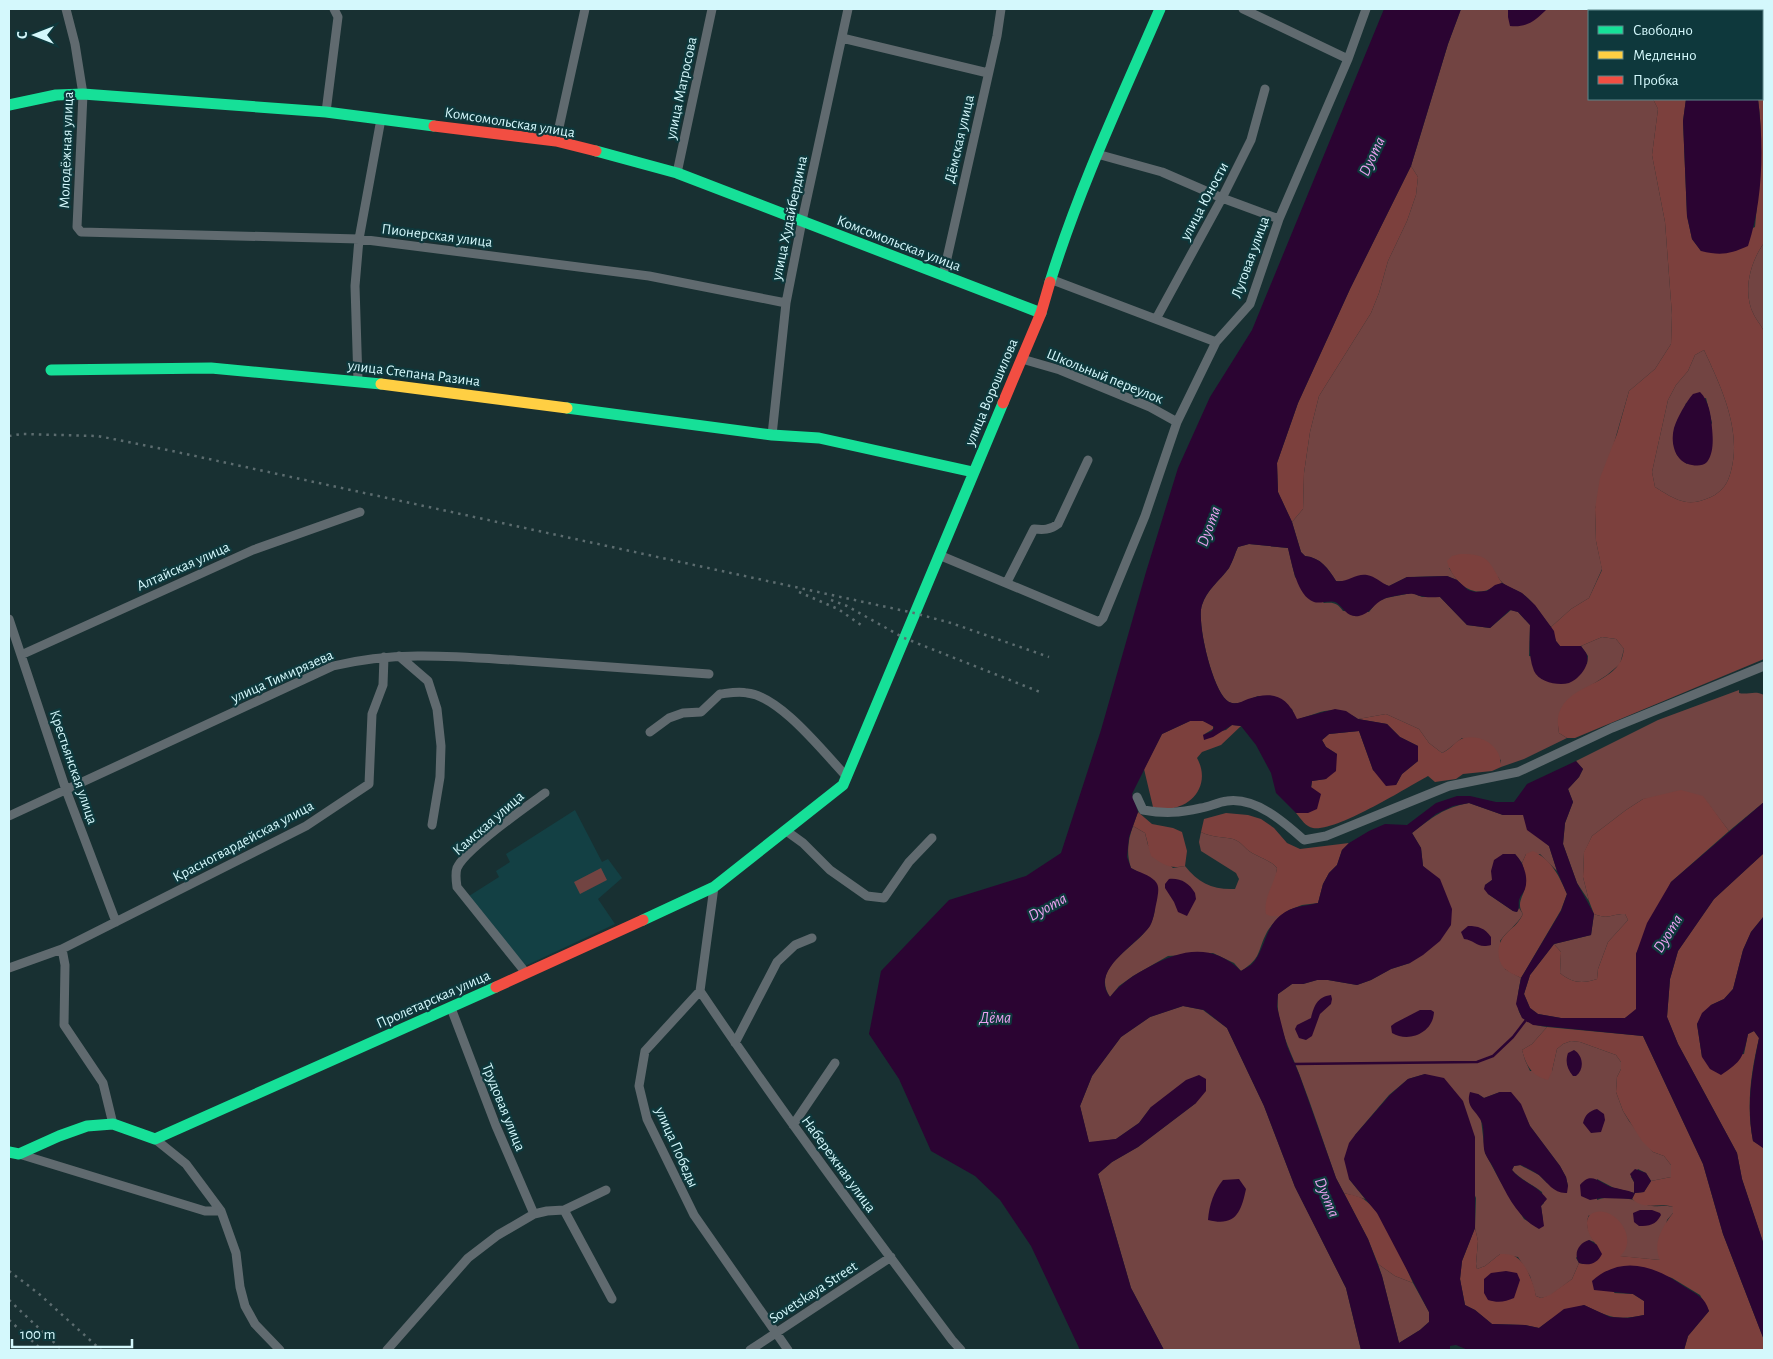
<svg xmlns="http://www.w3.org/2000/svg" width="1773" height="1359" font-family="'Alegreya Sans',sans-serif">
<rect width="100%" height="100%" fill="#183032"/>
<path fill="#134044" d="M575,810L602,862L608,859L622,878L598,899L615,924L525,966L469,896L499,877L496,871L510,862L506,854Z"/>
<path fill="#724442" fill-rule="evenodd" d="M1461,9H1668V11H1589V99H1653L1658,109L1652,155L1665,222L1672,315L1671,344L1655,369L1629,391L1595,509L1596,541L1602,569L1589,598L1571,609L1551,627C1542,616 1535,603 1523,594C1513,587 1504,588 1498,577L1449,568L1457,580L1447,576L1407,577L1389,586L1378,582L1336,581C1328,568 1321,558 1305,556L1301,552L1292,522L1303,509L1304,473L1310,432L1319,396L1371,313L1379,293L1388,261L1407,221L1416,195L1418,177L1411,166L1448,44Z
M1764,243V332C1762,326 1757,321 1754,315C1742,293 1750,262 1764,243Z
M1704,350C1721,387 1742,430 1731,471C1728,483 1723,491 1711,497C1687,508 1676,500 1655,487L1652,472L1668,400L1676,385L1688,371L1695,355ZM1706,398L1712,423L1687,464L1677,455L1673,442L1686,403Z
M1249,544L1288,548L1295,577L1324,603C1334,602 1337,603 1343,611L1369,612L1377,602L1386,598L1412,593L1422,597H1440L1467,625L1490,628L1511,610L1518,612L1530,625L1529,656L1587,664L1588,656L1581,646L1602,637L1616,639L1624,649L1620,664L1607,675L1567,701L1558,726L1559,733L1567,738L1524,759L1501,767V760L1462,738L1447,750L1442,753L1429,743L1419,729L1386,714L1358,719C1335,703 1321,712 1296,720L1292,709L1258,696C1250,699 1238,706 1229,702C1213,694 1196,621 1202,605C1206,591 1220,580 1229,568C1233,561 1235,553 1238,547Z
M1739,690V693C1748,695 1755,690 1764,695V802L1729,831L1702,796L1643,799L1626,810L1592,836L1584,853L1583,877L1589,901L1577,883L1563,844L1565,823L1573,802L1568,789L1579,777L1583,769L1576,761L1658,720Z
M1469,803L1503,815H1524L1542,840L1549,846L1557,871L1540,854H1526L1522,863L1515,854H1503L1492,880L1485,885L1488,894L1513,911L1517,912L1519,908L1523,914C1517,925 1507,931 1500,941L1505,969L1521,978C1515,1006 1513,1023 1547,1027L1532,1044L1522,1050L1525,1060L1530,1071H1552L1557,1049L1563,1044L1571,1041L1580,1042L1616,1055L1621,1062V1069L1617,1077L1616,1092L1623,1111L1629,1121L1653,1152L1664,1156L1671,1165V1177L1651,1181L1646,1173L1638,1169L1631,1177L1634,1182L1635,1193L1614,1188L1597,1179V1200C1606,1196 1619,1197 1629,1199C1636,1200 1644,1205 1652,1206C1660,1207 1666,1205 1673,1207V1213L1667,1220L1660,1260L1618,1256L1589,1215C1584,1225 1590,1233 1594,1242L1589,1240L1576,1258L1579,1263L1572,1279L1550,1296L1541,1298L1536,1296L1530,1276L1518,1257L1500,1254L1485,1266L1477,1269L1476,1264L1478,1241L1475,1228L1476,1198L1425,1074L1408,1079L1389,1095L1355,1135L1349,1179L1365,1199L1344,1193L1336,1178C1324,1144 1313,1110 1300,1076C1290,1049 1275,1023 1278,994L1292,984H1303L1317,980H1328L1357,985L1371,980L1391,969L1410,963L1428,871L1423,866L1421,848L1412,833C1433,817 1443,808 1469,803ZM1500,1092L1525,1116L1530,1126L1560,1166L1566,1177L1568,1186L1547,1183L1539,1175L1520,1165L1514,1166L1512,1170C1520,1179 1532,1184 1542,1192L1544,1203L1541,1206L1543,1220L1539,1228L1524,1219L1500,1181L1485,1153L1478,1094L1484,1098Z
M1133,826L1145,833L1148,845L1173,868L1185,866C1198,883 1213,890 1235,889L1239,879L1236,873L1201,851L1199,842L1201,832C1211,837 1223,837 1233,839C1240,841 1244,847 1249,851C1259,858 1269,859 1277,868L1270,916H1280C1276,921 1270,926 1267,932C1257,951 1262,958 1241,971L1234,963L1213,953L1168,956L1133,976L1119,986L1110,997C1089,965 1140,947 1151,923C1157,911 1155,895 1155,881L1131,868C1126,853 1128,840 1133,826Z
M601,868L607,880L580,894L574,882Z
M1594,914C1609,920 1611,914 1625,914L1628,920L1608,942L1598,969L1597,979C1582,984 1572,983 1560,973L1561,952L1554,944L1591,935Z
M1183,1006L1203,1010L1227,1028L1264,1106L1295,1187L1346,1288L1361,1350H1164L1131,1288L1098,1174L1112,1162L1138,1147L1196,1103L1151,1107L1139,1123L1116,1139L1089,1143L1080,1106L1092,1076L1121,1037L1150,1017Z
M1378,1264L1395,1276L1413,1283L1429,1312V1322L1420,1330L1399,1343L1382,1276Z"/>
<path fill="#7c403d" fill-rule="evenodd" d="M1762,48L1764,56V243C1750,262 1742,293 1754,315C1757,321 1762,326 1764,332V659L1575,738H1567L1559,733C1558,727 1557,719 1559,713C1568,687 1605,685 1619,664C1622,660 1623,654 1624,649L1616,639L1602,637L1581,646H1560L1556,641L1551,627L1571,609L1589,598L1602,570L1596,541L1595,509L1600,478L1617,434L1629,391L1655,369L1671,344L1672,315L1665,222L1652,155L1658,109L1653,99H1686L1683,121L1687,216L1692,239L1701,251L1755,227C1759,184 1764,142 1758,99H1762ZM1704,350C1721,387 1742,430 1731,471C1728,483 1723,491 1711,497C1687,508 1676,500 1655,487L1652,472L1668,400L1676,385L1688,371L1695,355Z
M1411,166L1418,177L1416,195L1407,221L1388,261L1379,293L1371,313L1319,396L1310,432L1304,473L1303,509L1292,522L1278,492L1277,463L1298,403L1350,289Z
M1460,554C1490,554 1488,561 1502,583C1494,585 1491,590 1484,591C1467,595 1451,577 1447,561L1452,556Z
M1386,714L1419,729L1429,743L1442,753C1450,750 1456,740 1464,738C1483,734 1502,747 1501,767L1492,771L1463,774L1456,779L1435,782L1428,776C1406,788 1336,832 1313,828C1306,827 1301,819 1296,813H1308L1312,781L1326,779L1337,754L1326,747L1322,740L1329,734L1359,731L1373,770L1396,785L1402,774L1418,761V746L1400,737L1387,724L1358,719Z
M1190,721H1203L1213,725V729L1203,735L1226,730L1232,725L1241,726L1221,745L1202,752L1197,758C1214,789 1184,816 1153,807L1144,769L1162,734Z
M1681,790L1703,796L1729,831L1671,882L1636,954V1010L1625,1018H1561L1538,1014L1530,1008L1524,994L1530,975L1554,944L1561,952L1560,973C1572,983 1582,984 1597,979L1598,969L1608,942L1628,920L1625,914C1611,914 1609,920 1594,914L1589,901L1583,877L1584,852L1592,836L1626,810L1643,799Z
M1138,812L1152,824L1173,828L1182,832L1187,851L1185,866C1169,869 1164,865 1151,856L1145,833L1133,826Z
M1226,813L1248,815L1261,819L1274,828L1287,843L1300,849L1349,843L1342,850L1337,865L1329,873L1323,884L1318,903L1302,905L1289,910L1280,916H1270L1266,914C1263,897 1275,884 1277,868C1269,859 1259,858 1249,851C1244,847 1240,841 1233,839C1223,837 1211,837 1201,832L1204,819Z
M1533,851C1552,860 1559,876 1567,894L1561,910L1521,978C1515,975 1508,972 1504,968C1496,959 1497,943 1505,935C1513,926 1517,926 1523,914C1516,903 1523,898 1525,887C1527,878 1524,871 1522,863L1526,854Z
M1764,853V916L1751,932L1743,950L1733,989L1724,999L1711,1005L1697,1024L1702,1057L1744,1054L1748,1034L1754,1031L1759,1038C1751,1072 1746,1106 1753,1141L1764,1148V1245L1742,1179L1737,1153L1678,1044L1667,1017L1670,979L1678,951L1714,899Z
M1547,1027L1643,1036L1703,1164L1723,1234L1764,1340V1350H1684L1688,1336L1709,1311L1700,1295L1672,1278L1632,1266L1614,1293L1633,1294L1644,1301V1315C1616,1321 1609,1317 1584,1305L1550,1320L1539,1328L1525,1325L1492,1324L1475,1310L1465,1305L1460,1279L1462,1261L1475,1228L1478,1241L1476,1264L1477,1269L1485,1266L1500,1254C1506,1254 1511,1254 1516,1257C1526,1263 1534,1284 1536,1296L1541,1298L1550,1295L1572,1279L1579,1263L1584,1264L1597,1245C1592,1241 1587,1231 1587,1224C1586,1211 1601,1209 1610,1214C1626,1222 1634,1245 1620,1256L1660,1260C1652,1243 1663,1226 1673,1213V1207C1657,1202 1646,1211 1632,1199L1635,1193L1644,1192L1651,1181L1671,1177V1165L1664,1156L1653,1152L1642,1141L1623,1111L1616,1092L1617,1077L1621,1069V1062L1616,1055L1580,1042L1571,1041L1563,1044L1557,1049L1552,1071L1548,1080C1531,1076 1526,1065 1522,1050L1532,1044Z
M1344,1193C1351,1195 1361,1196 1366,1201C1388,1219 1401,1257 1413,1283L1395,1276L1378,1264L1368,1239Z"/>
<path fill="#2b0432" d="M1384,9H1461L1448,44L1411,166L1350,289L1298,403L1277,463L1278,492L1292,522L1301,552L1305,556C1321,558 1328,568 1336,581C1347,583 1356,573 1367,575C1375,576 1381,583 1389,586L1407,577H1414L1447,576L1457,580L1468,590L1475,592L1487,591L1495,585L1502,583L1522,593L1535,605L1554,631L1556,641L1560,646H1581C1583,649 1587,653 1587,656C1590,666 1578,680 1569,683C1558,686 1539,682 1534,671C1528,656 1530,641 1530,625L1518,612L1510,610L1490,628L1467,625L1440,597C1434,597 1427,598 1421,596C1418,596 1416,594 1413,594C1409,593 1388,597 1384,599C1374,603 1370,614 1359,616C1347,618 1344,608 1337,603C1331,599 1321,604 1314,602C1297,596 1292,564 1288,548L1249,544L1238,547C1235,553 1233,561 1229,568C1220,580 1206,591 1202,605C1196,621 1213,694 1229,702C1236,705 1241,702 1248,699C1272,691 1286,695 1297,719L1335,709L1346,711L1358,719L1387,724L1400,737L1418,746V761L1402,774L1396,785L1386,786L1373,770L1359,731L1329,734L1322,740L1326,747L1337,754L1336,771L1326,779L1312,781L1311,787L1321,794L1317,809L1308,813H1296L1276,793L1271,773L1256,745L1241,726L1232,725L1213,737L1204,740L1203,735L1212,731L1214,727L1203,721H1190L1162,734L1132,794L1138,812L1129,837L1127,857L1131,868C1138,872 1150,875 1155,881C1160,886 1158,893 1157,900C1155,908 1154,919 1150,926C1137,945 1089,970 1110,997C1121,983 1134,975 1149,967C1181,949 1213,943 1241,971C1244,969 1248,967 1251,965C1265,952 1264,928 1281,915C1292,906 1305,906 1318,903L1323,884L1329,873L1337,865L1342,850L1349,843L1369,831L1385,824L1407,825L1436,803L1457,796H1470L1496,802H1514L1527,784L1576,761L1583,769L1579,777L1568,789L1573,802L1565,823L1563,844L1577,883L1594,914L1591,935L1554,944L1530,975L1524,994L1530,1008L1538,1014L1561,1018H1625L1636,1009V954L1647,923L1671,882L1764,802V853L1714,899L1678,951L1670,979L1667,1017L1678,1044L1737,1153L1742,1179L1764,1245V1340L1723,1234L1703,1164L1643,1036L1533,1025L1522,1018L1516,1004L1521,978L1561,911L1567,894L1557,871L1549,846L1527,830L1523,815H1503L1469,803L1453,806L1436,814L1412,833L1421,848L1423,866L1440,879L1452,909L1451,925L1440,941L1423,955L1410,963L1391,969L1371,980L1357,985L1328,980H1317L1303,984H1292L1278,994L1277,1007L1287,1046L1299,1074L1336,1178L1368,1239L1382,1276L1399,1343L1420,1330L1429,1322V1312L1377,1213L1349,1179L1344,1159L1349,1143L1355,1135L1390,1095L1408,1079L1425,1074L1444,1078L1463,1101L1475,1137V1228L1462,1261L1460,1279L1465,1305L1475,1310L1492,1324L1525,1325L1539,1328L1564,1309L1584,1305L1610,1317L1628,1318L1644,1315V1301L1633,1294L1594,1290L1592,1281C1622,1254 1655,1266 1685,1287C1696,1294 1705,1297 1709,1311L1688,1336L1684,1350H1468L1456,1345L1450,1346V1350H1361L1346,1288L1295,1187L1264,1106L1227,1028L1204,1010L1183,1006L1150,1017L1121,1037L1092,1076L1080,1106L1089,1142L1116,1139L1139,1123L1151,1107L1186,1080L1199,1075L1206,1079V1091L1196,1103L1138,1147L1112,1162L1098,1174L1131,1288L1164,1350H1080L1031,1246L1000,1200L975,1176L931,1151L899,1079L869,1034L881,971L949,900L1026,876L1061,853L1101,730L1146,572L1178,468L1210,397L1252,330Z
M1508,9H1547C1536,20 1527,28 1510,26L1508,17Z
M1686,99H1758C1764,146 1763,201 1748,246C1730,254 1721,256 1701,251L1692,239L1687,216L1683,121Z
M1700,392C1709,401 1711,415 1712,428C1713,438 1714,453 1707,462C1703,466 1697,466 1692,465C1675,463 1670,443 1674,428C1677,418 1686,402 1693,394Z
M1503,854H1515C1523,862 1529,877 1525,889C1524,892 1520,896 1519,900C1518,904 1520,907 1517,912L1513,911L1488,894L1484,889L1485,885L1492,880L1491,871L1494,860Z
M1169,879C1181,878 1189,883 1195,893L1196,899L1187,916L1178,912L1174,902L1165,888V884Z
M1764,916V1148H1763L1753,1141C1746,1105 1752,1073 1759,1038L1754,1031L1748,1034C1743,1058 1742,1061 1721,1075L1710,1069L1702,1057L1697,1024L1702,1013L1711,1005L1724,999L1733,989L1743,950L1751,932Z
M1468,926C1478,926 1485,928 1491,937V945C1477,949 1475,940 1464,939L1461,932Z
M1331,995L1332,999L1331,1004L1320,1014L1312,1036L1306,1040L1299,1038L1295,1029L1297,1025L1311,1018C1314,1006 1317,997 1331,995Z
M1420,1010H1431L1434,1012C1433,1033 1409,1043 1392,1033L1391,1026L1395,1023Z
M1574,1050C1583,1055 1585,1069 1576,1076H1573C1567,1069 1565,1062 1568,1053Z
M1470,1092L1478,1094L1484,1098L1500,1092H1511L1521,1104L1530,1126L1560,1166L1566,1177L1568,1186L1567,1193C1554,1194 1548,1183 1539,1175C1534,1171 1527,1168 1521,1165L1514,1166L1512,1170C1521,1182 1536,1184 1547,1199L1541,1206L1544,1226L1539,1229C1515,1216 1505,1190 1493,1167C1491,1163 1487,1158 1485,1153C1482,1144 1485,1132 1482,1123C1477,1110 1465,1108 1470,1092Z
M1597,1109L1604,1114L1605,1120L1601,1132L1591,1133L1583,1123C1585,1115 1589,1111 1597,1109Z
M1635,1169L1646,1173L1651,1181L1644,1192L1635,1193L1632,1199L1601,1198L1590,1200L1581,1196L1580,1185C1591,1171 1599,1182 1611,1187C1619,1189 1627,1190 1634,1193V1182L1630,1174Z
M1239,1179L1246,1189C1241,1212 1236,1227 1208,1220C1209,1205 1214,1191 1223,1180Z
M1640,1210H1652L1660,1213L1661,1215C1656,1225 1649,1226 1639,1226L1634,1222L1633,1213Z
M1589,1240L1597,1245L1602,1254C1597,1264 1589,1266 1579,1263C1573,1253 1579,1243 1589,1240Z
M1506,1271L1517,1273L1520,1280L1514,1298C1505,1302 1498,1303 1488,1300L1484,1293V1279L1491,1273Z"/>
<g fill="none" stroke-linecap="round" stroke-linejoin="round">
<path stroke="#2b0432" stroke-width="2.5" d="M1293,1064L1477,1062L1493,1056L1513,1037L1526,1020L1528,1021"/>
<path stroke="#606a6f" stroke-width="9" d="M66,9L75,44L83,94L77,227L81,232L359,239L649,276L786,303
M1243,9L1348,59
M842,38L988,73
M326,112L338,17L334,9
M556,141L585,9
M1097,154L1162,172L1222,198L1279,219
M677,173L712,9
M943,276L997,36L1001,9
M1050,279L1216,342
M1156,319L1222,198L1251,140L1265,89
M1022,359L1060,370L1150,407L1177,422
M358,381L355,286L359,239L381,119
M772,435L786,303L802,221L848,9
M939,555L1099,622L1103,618L1145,516L1177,422L1216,342L1250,304L1279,219L1348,59L1366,9
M1007,582L1034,529C1043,530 1050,530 1058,524L1088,460
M9,619L66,790L116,922
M21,655L253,550L360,512
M399,656L428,681L437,709L441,746L440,777L432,825
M650,732L669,718L683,713L701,712L720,694C729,693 739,691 747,693C780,696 824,753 847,777
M1137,797L1143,810C1165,814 1179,813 1201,808C1209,807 1218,802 1227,801C1256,797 1284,822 1304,840L1326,836L1449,786L1518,772L1612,728L1764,666
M9,816L333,666C399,650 460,657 526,661C587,665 648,670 709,674
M785,830L803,843L830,870L867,896L884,898L909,862L932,838
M714,887L700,991L645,1051L639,1086L647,1119L694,1215L788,1350
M62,949L65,965L64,1025L103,1083L113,1124
M9,968L62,949L306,826L369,784L372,714L383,685L384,657
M526,973L457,887C456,880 455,874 457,868C465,849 526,807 545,793
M700,991C780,1110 866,1225 952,1340L961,1350
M451,1008L496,1126L534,1214
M735,1043L777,962L795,945L812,938
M793,1125L835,1063
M155,1139L186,1164L221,1211L236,1253L240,1287L245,1306L255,1324L280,1350
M19,1154L205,1211H221
M564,1210L612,1299
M387,1350L468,1258L498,1235L534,1214L547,1211L564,1210L606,1190
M750,1350L891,1257"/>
<path stroke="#16e098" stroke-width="11" d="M9,105L56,95L83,94L326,112L434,126
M596,151L677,173L1041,313
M1050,282C1079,188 1121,99 1160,9
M51,370L211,368L381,384
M567,408L772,435L819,438L973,472
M643,920L714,887L843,785L1003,403
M9,1152L19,1154L59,1136L87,1126L113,1124L155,1139L496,987"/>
<path stroke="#ffcf43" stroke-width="11" d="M381,384L567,408"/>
<path stroke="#f24e42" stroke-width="11" d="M434,126L556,141L596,151
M1003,403L1041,313L1050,282
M496,987L643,920"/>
<path stroke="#5c6c6f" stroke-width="2.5" stroke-dasharray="2.5 5" stroke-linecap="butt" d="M9,436L22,434L98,436L163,449L914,613L951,623L1049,657
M799,592L838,609L864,627
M831,600L847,606L904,638L1040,692
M9,1271L38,1293L101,1350
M9,1300L62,1350
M9,1320L42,1350"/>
</g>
<g text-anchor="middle" stroke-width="4.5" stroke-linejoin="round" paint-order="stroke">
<g font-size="15" fill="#d4f8fc" stroke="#0e383c">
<text transform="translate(681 88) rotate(-78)" y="5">улица Матросова</text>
<text transform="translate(510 122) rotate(9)" y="5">Комсомольская улица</text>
<text transform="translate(959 139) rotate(-77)" y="5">Дёмская улица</text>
<text transform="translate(66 150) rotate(-88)" y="5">Молодёжная улица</text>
<text transform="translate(1204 201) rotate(-62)" y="5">улица Юности</text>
<text transform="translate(789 218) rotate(-78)" y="5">улица Худайбердина</text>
<text transform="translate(437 235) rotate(7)" y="5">Пионерская улица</text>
<text transform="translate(899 243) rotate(21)" y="5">Комсомольская улица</text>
<text transform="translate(1250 257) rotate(-70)" y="5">Луговая улица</text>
<text transform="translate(414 373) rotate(7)" y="5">улица Степана Разина</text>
<text transform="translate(1105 376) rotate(22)" y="5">Школьный переулок</text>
<text transform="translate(991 392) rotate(-67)" y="5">улица Ворошилова</text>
<text transform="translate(183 566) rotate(-24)" y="5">Алтайская улица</text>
<text transform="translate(282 676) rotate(-24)" y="5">улица Тимирязева</text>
<text transform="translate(74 767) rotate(71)" y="5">Крестьянская улица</text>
<text transform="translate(488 823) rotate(-41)" y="5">Камская улица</text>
<text transform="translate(243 841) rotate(-28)" y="5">Красногвардейская улица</text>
<text transform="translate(433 999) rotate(-24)" y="5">Пролетарская улица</text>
<text transform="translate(504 1107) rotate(68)" y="5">Трудовая улица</text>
<text transform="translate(677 1147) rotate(66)" y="5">улица Победы</text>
<text transform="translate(839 1164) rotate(54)" y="5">Набережная улица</text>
<text transform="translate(813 1292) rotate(-33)" y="5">Sovetskaya Street</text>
</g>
<g font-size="16" font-style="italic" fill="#e9a1ef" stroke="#0e383c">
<text transform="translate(1371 156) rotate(-65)" y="6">Dyoma</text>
<text transform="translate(1208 526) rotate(-70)" y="6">Dyoma</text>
<text transform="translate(1047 906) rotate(-29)" y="6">Dyoma</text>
<text transform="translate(1667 933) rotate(-58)" y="6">Dyoma</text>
<text x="995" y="1023">Дёма</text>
<text transform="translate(1328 1197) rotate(67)" y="6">Dyoma</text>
</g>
</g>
<rect width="1773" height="1359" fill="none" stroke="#d4f8fc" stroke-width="20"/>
<rect x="1588" y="10" width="175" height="90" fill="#0e383c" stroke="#5d8589"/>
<rect x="1598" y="26" width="25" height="8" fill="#16e098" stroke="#5d8589"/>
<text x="1633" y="35" font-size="15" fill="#d4f8fc">Свободно</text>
<rect x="1598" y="51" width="25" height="8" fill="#ffcf43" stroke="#5d8589"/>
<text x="1633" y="60" font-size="15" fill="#d4f8fc">Медленно</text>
<rect x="1598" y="76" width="25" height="8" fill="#f24e42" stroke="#5d8589"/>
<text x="1633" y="85" font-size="15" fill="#d4f8fc">Пробка</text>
<g transform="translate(35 35) rotate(270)" stroke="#0e383c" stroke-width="4" paint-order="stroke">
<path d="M0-4L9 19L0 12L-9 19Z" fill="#d4f8fc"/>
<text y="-8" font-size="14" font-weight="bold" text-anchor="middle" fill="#d4f8fc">С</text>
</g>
<path d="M12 1339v8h120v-8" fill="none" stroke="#d4f8fc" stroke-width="2.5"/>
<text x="20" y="1339" font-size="15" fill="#d4f8fc" stroke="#0e383c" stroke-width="4" paint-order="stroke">100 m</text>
</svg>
